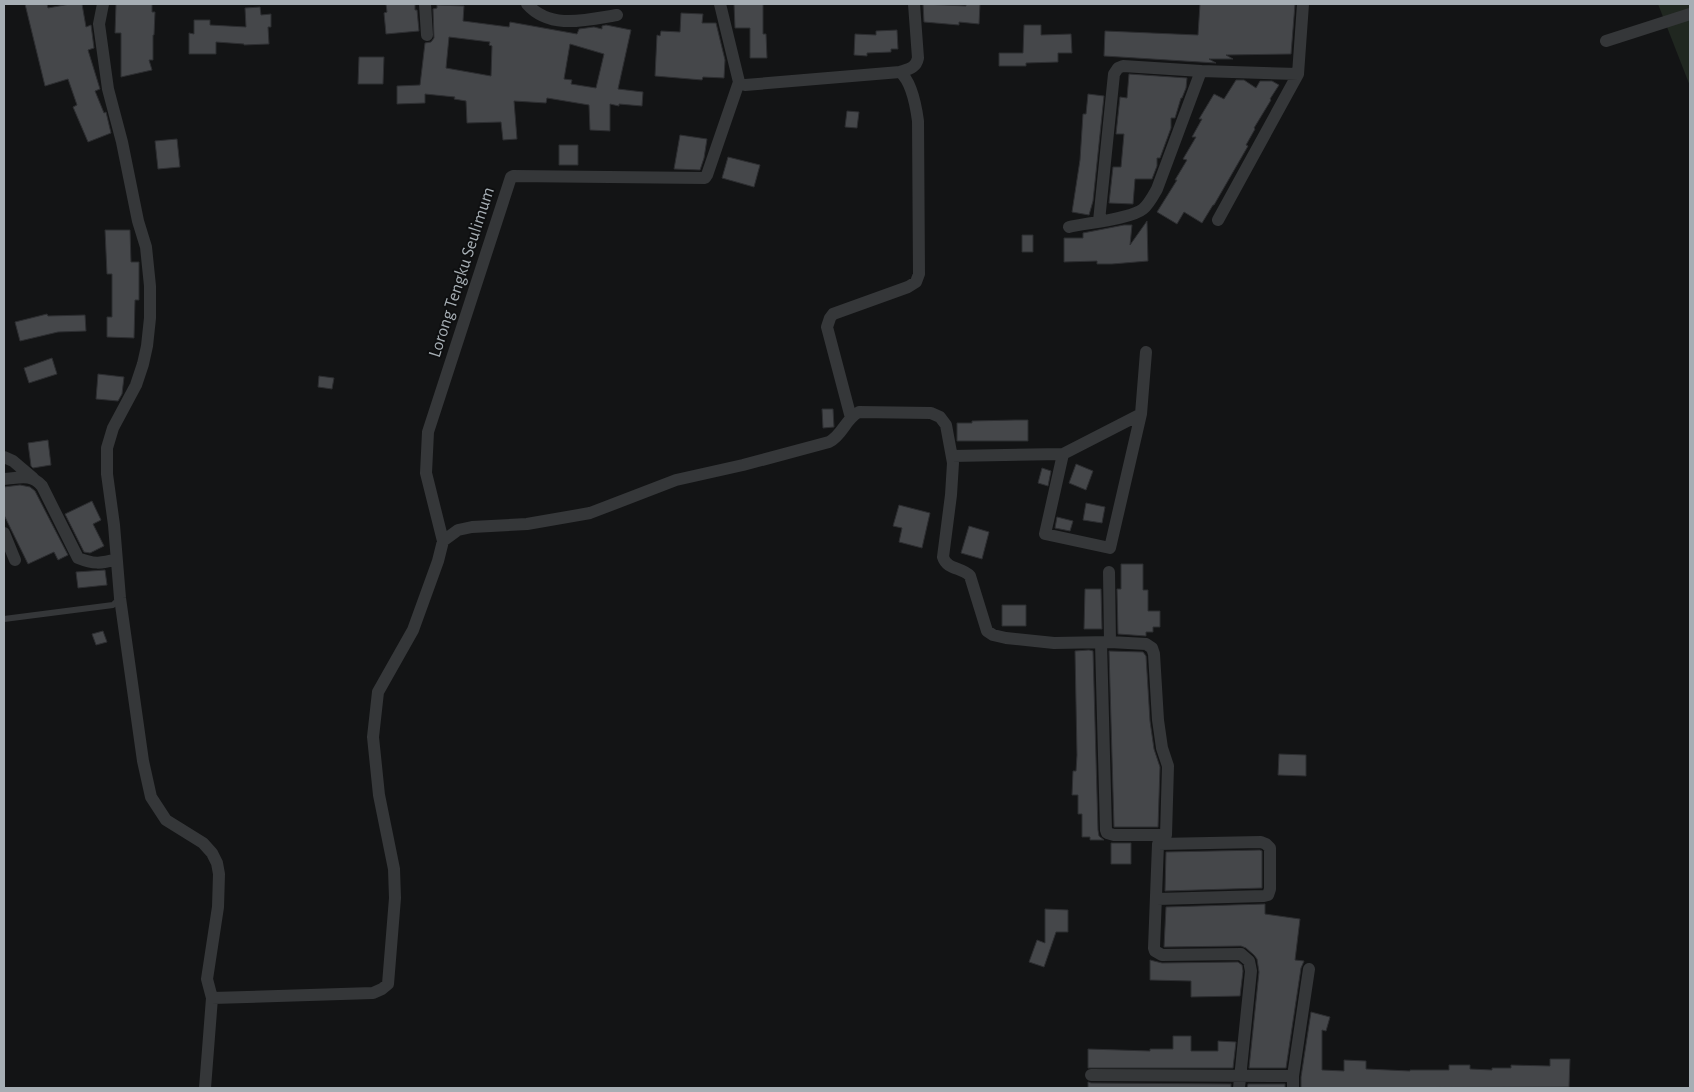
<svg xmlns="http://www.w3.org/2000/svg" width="1694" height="1092" font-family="'Alegreya Sans',sans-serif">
<rect width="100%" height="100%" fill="#131415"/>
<path fill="#202720" d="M1658,4H1690V86Z"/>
<path fill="#45474a" stroke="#2d2e31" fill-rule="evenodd" d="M25,4H47L48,8L70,4H82L86,27L91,25L94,48L88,50L100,89L95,91L104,113L106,112L111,133L88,142L73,107L77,105L68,79L45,86Z
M116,4H152V12H155L154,35H153V60H149L152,70L121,77V33H115Z
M386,4H415V10H417L419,31L386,34L384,13L387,12Z
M734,4H763V34H766L767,58H750V28H735Z
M923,4L966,6V4H980L979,24L959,22V25L924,22Z
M1200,4H1295L1291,54L1226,55L1233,59H1209L1216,63L1104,56L1105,31L1198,35Z
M437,5L464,6L463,21L509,27L510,22L577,34L579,29L594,27L602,29V26L606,25L631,30L618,89L643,92L642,106L619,104V106L610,104V131L590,130L589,105L547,98L546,103L514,101L517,139L503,140L501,122L467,123L466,101L454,99L455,97L425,94V103L397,104V86L420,85L425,43L431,42L434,38L433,9L437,8ZM449,37L490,42L489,45L492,46L491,76L446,68ZM570,44L604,54L596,88L571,84L572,80L564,79Z
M260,7L261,15L271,14V27H268L269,44L244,45V44L216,42V54H189V33L194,34V20H210V25L246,27L245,8Z
M681,13L703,14L702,23H716L725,60L724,78L703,77L702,80L655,76L657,35L660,36L661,31L680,32Z
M1024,25H1041V35L1071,34L1072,53H1058V62L1026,63V66H999V53H1023Z
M897,30L898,49H891V52L867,53V56L854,55L855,34L876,35V31Z
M359,57H384L383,84H358Z
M1129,74L1187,78L1186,88L1182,98H1181L1175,118H1171V128L1160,158H1157V166L1152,179H1135L1133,204L1109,203L1113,167H1121L1124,134H1116L1120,97L1127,98Z
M1236,80H1244L1256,88L1260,81H1272L1279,85L1270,99L1271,100L1254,128L1255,129L1246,145L1248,146L1214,205H1213L1202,223L1184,212L1177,224L1157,212L1177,180H1175L1187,160L1183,159L1196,137H1192L1202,119H1199L1214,94L1224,99Z
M1088,94L1104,96L1093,201L1089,215L1072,212L1080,160L1083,114H1086Z
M847,111L859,112L857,128L845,127Z
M680,135L707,139L704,158L700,170L674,169Z
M177,139L180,167L158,169L155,141Z
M559,145H578V165H559Z
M728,157L760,165L754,187L722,178Z
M1147,221L1148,261L1112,264H1097V261L1064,262V238H1083V233L1124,225H1132L1130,245Z
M105,230H130L131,262H139V300H135L134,338L107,337V317H112V274H107Z
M1022,235H1033V252H1022Z
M47,314L48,316L85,315L86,331L58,332L20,341L15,322Z
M52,358L57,374L29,383L24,368Z
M98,374L124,377L122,394L118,401L96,399Z
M319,376L334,378L332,389L318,387Z
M822,409H833L834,427L823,428Z
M1015,420H1028V441H957V423H972V421Z
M48,440L51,465L33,468L31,466L28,443Z
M1076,464L1093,471L1086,490L1069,483Z
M1042,468L1051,471L1048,486L1038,483Z
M20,485L30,487L35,491L68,555L58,560L54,552L28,564L4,515V487Z
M92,501L101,520L93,524L104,546L90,553L84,552L65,514Z
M1086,503L1105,507L1102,523L1083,520Z
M899,505L930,513L922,548L899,542L902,528L893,526Z
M1057,517L1073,521L1070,531L1055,528Z
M969,526L989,532L982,559L961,553Z
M1121,564H1143V590H1148V611H1160V627H1153V632H1146V636L1118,634L1117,589H1121Z
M105,570L107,585L78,588L76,572Z
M1085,589H1101L1102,629H1084Z
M1002,605H1026V626H1002Z
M103,631L107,642L96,645L92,634Z
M1089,650L1093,651L1098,830L1099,836L1104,840H1090V837H1082V814H1078V795H1072L1073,771H1076L1077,755L1075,651Z
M1109,651L1143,652L1146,656L1150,721L1154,749L1160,767L1158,827H1114Z
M1279,754L1306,755V776L1278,775Z
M1111,843H1131V864H1111Z
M1260,850L1262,851V888L1165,891L1166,852Z
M1265,904V914L1300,919L1295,960L1304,961L1301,968L1286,1068H1249L1259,972L1257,959L1254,955L1246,948L1241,946L1164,947L1166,907Z
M1045,909L1068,910V932H1056L1044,967L1029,962L1037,940L1045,943Z
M1150,960L1162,963L1238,962L1242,965L1243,971L1240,996L1191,997V981L1150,980Z
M1311,1012L1330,1017L1326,1031L1322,1030V1070L1344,1071V1060L1366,1061V1069L1410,1071V1070H1449V1065H1470V1069L1492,1070V1068H1511V1065L1550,1066V1059H1570L1569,1087L1301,1088V1077Z
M1173,1036H1191V1051H1218V1041L1236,1042L1233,1068H1088V1049L1150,1051V1049H1173Z
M1088,1082L1091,1083L1231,1084V1088H1088Z
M1248,1084H1285V1088H1247Z"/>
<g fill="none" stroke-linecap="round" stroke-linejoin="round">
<path stroke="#353739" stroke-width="6" d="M4,619L113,605L119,599"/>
<path stroke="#353739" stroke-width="12" d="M103,4L99,24L108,89L122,142L138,221L146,247L150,286V318L147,346L143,364L136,385L113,428L107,448V474L114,525L120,598L143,761L151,797L166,820L203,843L212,853L217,863L219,874L218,907L207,979L212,998L205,1088
M425,4L427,35
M527,4C550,30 586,20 617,15
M1606,41L1690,14
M739,82L745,85L900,72C909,69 916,68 918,58L914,4
M1218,220L1298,74L1303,4
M1099,221L1114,74L1118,68L1123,66L1201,71
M1069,227C1086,223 1131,219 1143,209C1149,204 1153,196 1157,189L1201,71L1298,74
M851,418L827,327L830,318L833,314L908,287L916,282L919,274L918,121C916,106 912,82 900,72
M1063,454L1045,534L1110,548L1141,414
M952,456L1063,454L1141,414L1146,352
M4,457L13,461L33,478
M4,479C19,478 31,473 42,486L78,558C93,564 101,564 116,559
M4,533L15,560
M443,541L426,473L428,432L511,177L513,176L705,178L707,175L739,82L720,4
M1109,572L1110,642
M1101,643L1106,830L1107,833L1114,835H1166
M1157,899L1264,896L1268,895L1270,889V848L1266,844L1261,842L1158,844
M212,998L373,993L382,989L388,984L395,898L394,869L379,795L373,737L378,692L413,630L438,561L443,541L458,530L472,527L527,524L590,513L676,480L743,465L829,442C843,435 845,419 859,412L931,413L940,417L946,425L953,463L951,495L943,557C947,570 962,567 970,576L987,631L993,635L1006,638L1054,643L1110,642L1146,644L1152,648L1154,654L1158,720L1162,748L1168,766L1166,835L1158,844L1154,948L1155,951L1162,955L1241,954L1249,961L1251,971L1239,1088
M1091,1075L1293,1076
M1293,1088V1076L1309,969"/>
</g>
<g text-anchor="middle" stroke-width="4" stroke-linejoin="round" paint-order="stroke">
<g font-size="18" fill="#a6aeb4" stroke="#0e0f10">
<text transform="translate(461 272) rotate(-72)" y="6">Lorong Tengku Seulimum</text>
</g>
</g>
<rect width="1694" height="1092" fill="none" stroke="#a6aeb4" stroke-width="10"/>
</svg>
